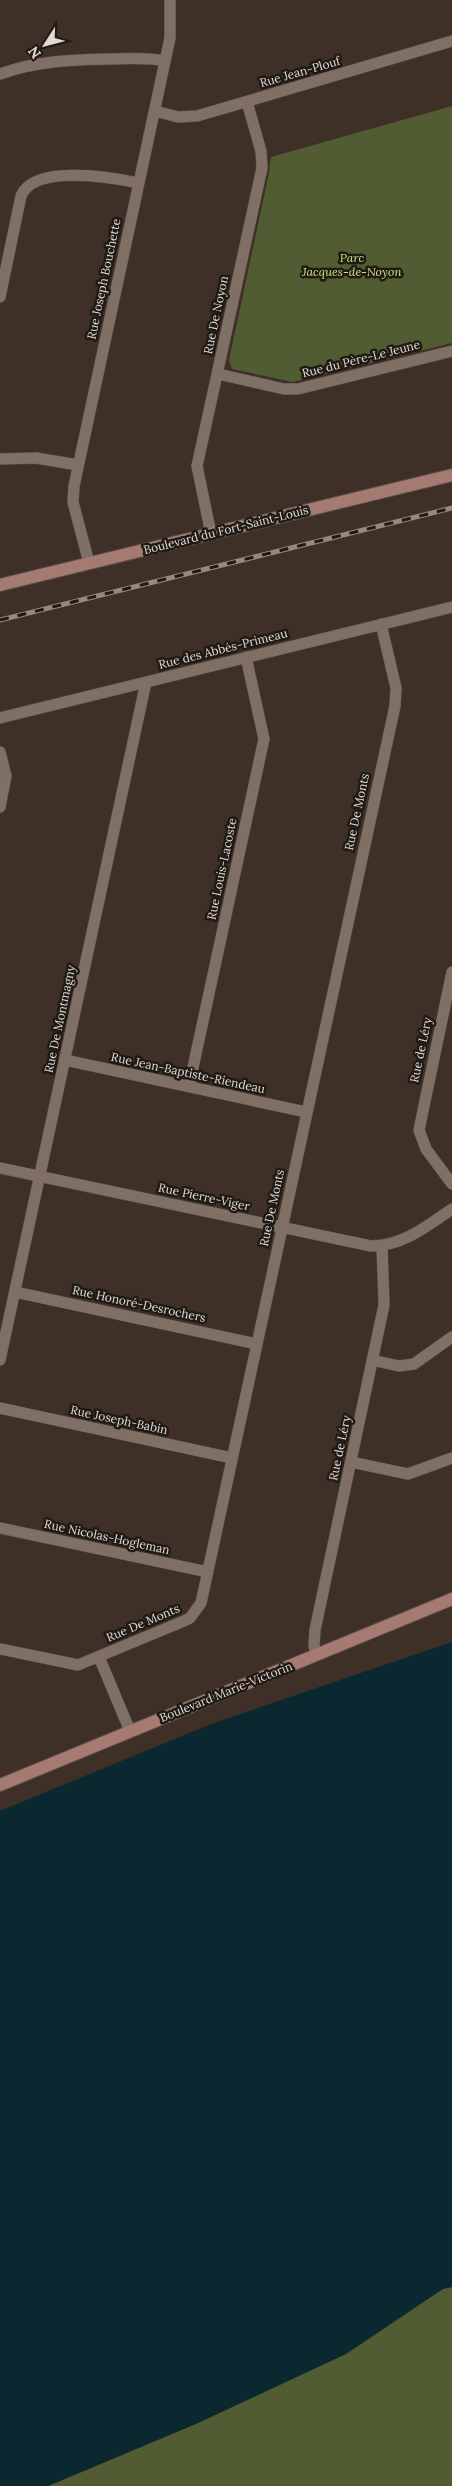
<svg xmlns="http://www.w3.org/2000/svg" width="452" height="2486" font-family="Lora,serif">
<rect width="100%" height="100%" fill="#3e3027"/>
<path fill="#515c32" d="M452,106V343L293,382L232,369L229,360L269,173L271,157Z
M452,2287V2486H48L198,2423L443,2289Z"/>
<path fill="#0b2830" d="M452,1642V2287L443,2289L346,2354L198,2423L48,2486H0V1811L211,1724Z"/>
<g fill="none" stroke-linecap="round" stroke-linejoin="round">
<g stroke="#594e46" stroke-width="12">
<path id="street" d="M0,74C36,61 70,60 107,59C127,59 146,57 165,61
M155,111L178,117L197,116L452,41
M0,297L21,196C34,164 111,177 138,183
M218,374L284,389H298L452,351
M0,459L36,458L78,465
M211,534L197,466L262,168L261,151L247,102
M89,563L73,502L74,486L170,38V0
M0,718L452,607
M0,752L6,776L0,807
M452,972L419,1130L426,1149L452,1184
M65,1060L306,1112
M189,1086L264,739L246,657
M0,1168L371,1246C403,1246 427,1226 452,1209
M15,1292L257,1344
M0,1360L146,682
M372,1360L399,1366L414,1364L452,1337
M0,1408L232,1458
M351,1462L408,1474L452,1458
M0,1528L208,1572
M0,1649L78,1665L184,1621L190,1618L201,1603L395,706L396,688L381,624
M317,1655L314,1646L315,1630L384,1305L382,1246
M99,1657L130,1731"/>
</g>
<g stroke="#594e46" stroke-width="14">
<path id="secondary" d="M0,585L452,475
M0,1785L452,1599"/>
</g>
<use href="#street" stroke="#7f6f65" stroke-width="11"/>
<use href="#secondary" stroke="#a47a73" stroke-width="12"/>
<g stroke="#948881" stroke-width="5">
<path id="rail" d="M0,620L452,508"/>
</g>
<use href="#rail" stroke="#201a15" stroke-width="3" stroke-dasharray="9" stroke-linecap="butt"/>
</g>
<g text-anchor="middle" stroke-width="5" stroke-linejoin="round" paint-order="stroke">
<g font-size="12" fill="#e3d9d4" stroke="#201a15">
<text transform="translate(300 72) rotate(-16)" y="4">Rue Jean-Plouf</text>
<text transform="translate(104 279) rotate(-78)" y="4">Rue Joseph Bouchette</text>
<text transform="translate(216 315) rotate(-78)" y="4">Rue De Noyon</text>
<text transform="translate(361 359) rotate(-14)" y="4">Rue du Père-Le Jeune</text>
<text transform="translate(226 530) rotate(-14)" y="4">Boulevard du Fort-Saint-Louis</text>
<text transform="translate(223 649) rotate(-14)" y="4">Rue des Abbés-Primeau</text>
<text transform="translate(357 812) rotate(-78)" y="4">Rue De Monts</text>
<text transform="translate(222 869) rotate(-78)" y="4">Rue Louis-Lacoste</text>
<text transform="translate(60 1019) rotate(-78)" y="4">Rue De Montmagny</text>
<text transform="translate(421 1050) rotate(-78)" y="4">Rue de Léry</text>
<text transform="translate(188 1073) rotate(12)" y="4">Rue Jean-Baptiste-Riendeau</text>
<text transform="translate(204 1197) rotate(12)" y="4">Rue Pierre-Viger</text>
<text transform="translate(272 1208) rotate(-78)" y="4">Rue De Monts</text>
<text transform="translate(139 1304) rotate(12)" y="4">Rue Honoré-Desrochers</text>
<text transform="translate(119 1420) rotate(12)" y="4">Rue Joseph-Babin</text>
<text transform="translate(340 1448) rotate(-78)" y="4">Rue de Léry</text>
<text transform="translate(107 1537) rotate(12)" y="4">Rue Nicolas-Hogleman</text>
<text transform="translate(143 1623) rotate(-23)" y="4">Rue De Monts</text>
<text transform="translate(226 1692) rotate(-22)" y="4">Boulevard Marie-Victorin</text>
</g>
<g font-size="12" font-style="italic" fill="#c8e080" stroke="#201a15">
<text x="352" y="262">Parc<tspan x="352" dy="14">Jacques-de-Noyon</tspan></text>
</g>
</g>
<g transform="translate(45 45) rotate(234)" stroke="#201a15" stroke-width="4" paint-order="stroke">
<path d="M0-4L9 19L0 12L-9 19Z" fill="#e3d9d4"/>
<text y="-8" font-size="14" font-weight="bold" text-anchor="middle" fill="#e3d9d4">N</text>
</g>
</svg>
